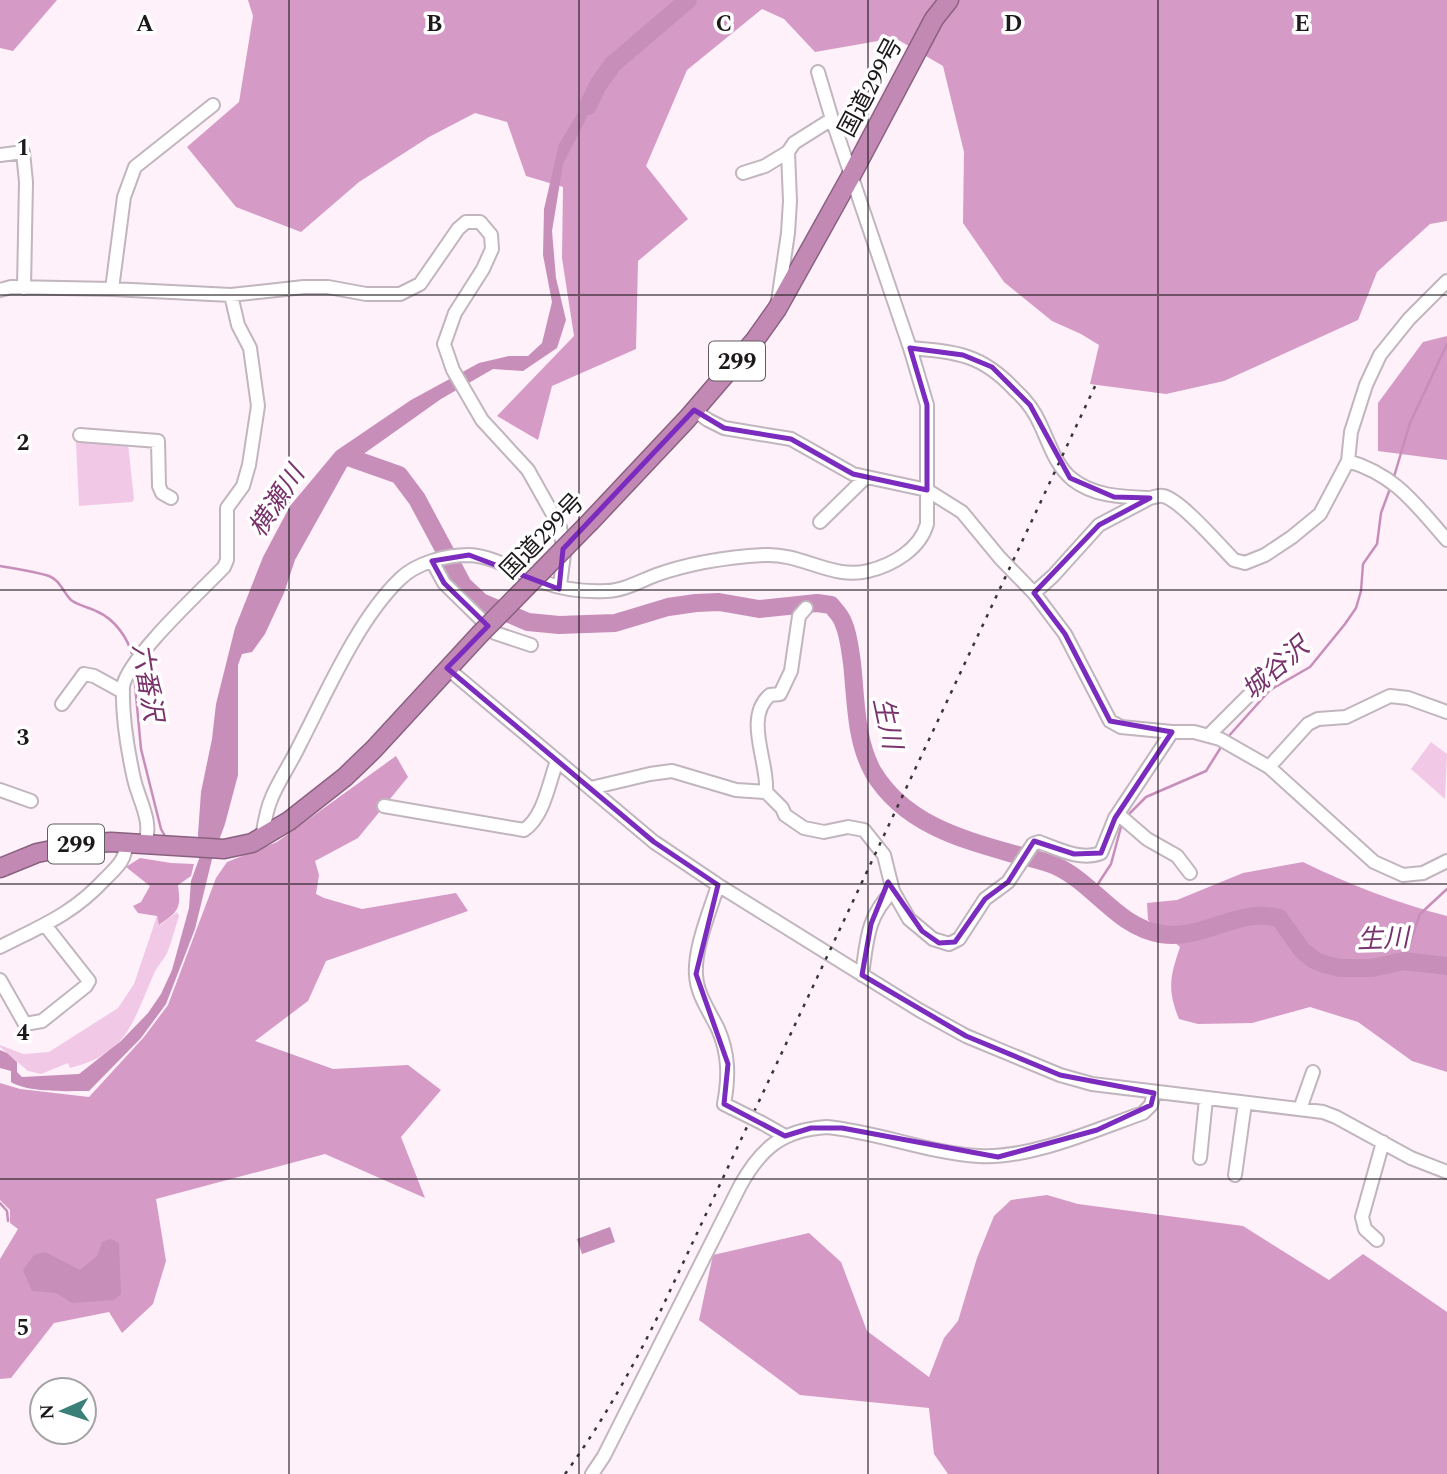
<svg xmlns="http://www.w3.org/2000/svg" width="1447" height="1474" font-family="Spectral,'Noto Sans JP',serif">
<rect width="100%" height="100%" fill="#fef1fa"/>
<path fill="#f1c9e7" d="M77,440L125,442L128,444L134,499L132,502L79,506L76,443Z
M1431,742L1447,754L1445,799L1411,769Z
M177,912L179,916C175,928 172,941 167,953C163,961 156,967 153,976C132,1024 127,1054 70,1068L68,1063L41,1074L28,1071L0,1047V1045L23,1054L49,1052L118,1008L134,984L157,916L160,925Z"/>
<path fill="#d59ac6" d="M0,0H57L13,51L0,48Z
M248,0H1447V221L1430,224L1377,272L1358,320L1224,381L1166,394L1090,384L1099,345L1081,334L1052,321L1004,282L963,223L964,152L943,66L895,38L815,52L784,19L762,9L687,70L646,166L688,219L638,261L636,349L552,386L538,440L497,416L574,336L562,258L563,187L526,176L507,122L475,113L429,137L359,182L301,232L236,207L187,147L239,102L253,16Z
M1447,336V460L1378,451V403L1423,342Z
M396,756L408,777L358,838L315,861L319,875L316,894L324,898L362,909L456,893L468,911L326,961L308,1001L255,1041L333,1069L408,1065L441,1090L401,1137L425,1198L325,1154L156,1199L166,1261L153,1304L122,1333L109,1312L54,1323L11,1378L0,1379V1259L18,1229L10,1223V1210L0,1200V1083L20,1089L89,1097L144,1037L168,1005L216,878L227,862L277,842Z
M140,858L171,863L194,864L191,876L178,885C181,909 179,911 159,925L157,916L138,913L133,906L141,902L150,886L126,867Z
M1303,862C1350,885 1397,903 1447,916V1072L1412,1061L1358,1022L1310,1007L1252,1023L1198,1024L1179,1019C1167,989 1170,977 1180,947L1148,920L1147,903L1177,900L1243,873Z
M1047,1195L1078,1204L1243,1226L1329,1280L1363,1254L1447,1312V1474H948L934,1454L929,1408L800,1395L699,1320L713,1255L809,1233L841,1262L867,1331L929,1377L944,1338L958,1321L977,1258L994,1216L1011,1200Z"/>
<path fill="#c88eba" d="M604,70L586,119L563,164L552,231L556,278L566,320L557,348L523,371L493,369L441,399L348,465L295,560L284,593L265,634L252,652L242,654L238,665V775L225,824L212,859L195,929L166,1004L141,1038L89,1091C68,1091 29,1093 11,1082V1071L0,1068V1050L7,1053L17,1062V1072L22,1077L79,1074L121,1041L148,1013L161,994L172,970L189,908L191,881L199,859L198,834L201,792L212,739L216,704L235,628L263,557L290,506L336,451L411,400L479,363L509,356H528L542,343L552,302L543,255L544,209L559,144Z
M610,1227L615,1242L582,1254L577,1239Z
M111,1239L119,1243L121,1294L114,1300L72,1303L56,1293L32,1291L23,1270L34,1255L45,1252L80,1270L97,1256L102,1242Z"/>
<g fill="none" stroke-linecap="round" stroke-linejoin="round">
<path stroke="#c88eba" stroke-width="2.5" d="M1393,480L1410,423L1447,344
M0,566C16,569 33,571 49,576C60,580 63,592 71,600C79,606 88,607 96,611C115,619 128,638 133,657
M134,674L141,749L161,829L166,838
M1227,738L1270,690L1310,667L1345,624L1356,608L1361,591L1363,564L1377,544L1381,513L1391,486
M1128,815L1146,797L1206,771L1223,744
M1092,893L1111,864L1122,823
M1404,961L1420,914L1447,889
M0,1203L7,1211L8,1221"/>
<path stroke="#c88eba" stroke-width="18" d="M588,106L598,85L613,64L688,0
M348,457L399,475L417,499L463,585L481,602L528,622L559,625L615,623L668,607L696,603L719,602L759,609L817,603L831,605C835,610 841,616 843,622C849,635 850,650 852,663C856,699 855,739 873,772C903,822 957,838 1010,853C1025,857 1042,860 1056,866C1095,884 1117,927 1161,934C1204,941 1236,907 1279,918L1302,950L1314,960L1324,964L1340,968H1372L1404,961L1447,966"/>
<g stroke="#c1b5be" stroke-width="16">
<path id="minor" d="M818,72L832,119
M0,155L23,152L26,182L24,288
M112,289L124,197L135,167L213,105
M0,290L11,287L112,289L231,295L304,287H328L366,294H400L420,284L458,229L466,222H480L491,235L492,249L483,269L455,313L444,344L453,370L482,420L528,470L560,527L564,554L560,585
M778,301L788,233L790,201L788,152
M910,348C957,352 982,354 1015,390C1026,400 1034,410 1040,424C1049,442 1055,465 1072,479C1093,496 1121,497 1148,498C1153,498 1158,495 1163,496C1180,499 1220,546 1234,560L1245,563L1265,555L1292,537L1320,514L1348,461L1351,432L1366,385L1380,355L1409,319L1447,281
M694,410L708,420L724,428L791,439L853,474L927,490L962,512L1000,558L1034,593L1065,634L1110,721L1121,727L1172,732H1194L1220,739L1269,767L1374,862L1403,875L1423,873L1447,861
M80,435L158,441L159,486L162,493L171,498
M1348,461C1396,475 1416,505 1447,540
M820,522L865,478
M432,561L444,583L495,633L531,645
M1034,593L1053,576L1099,525L1150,498
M447,668L654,842L718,885L919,1010L966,1036L1060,1075L1092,1084L1323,1112L1336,1117L1411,1158L1447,1172
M62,704L84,674L94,676L123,692
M1209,735L1248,696
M1269,767L1308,724L1318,719L1346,717L1390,696L1408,698L1447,712
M591,788L650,774L672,771L736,790L766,792L782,808L785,815L804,828L824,832L848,827L864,830L884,855L893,891L909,919L933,939L949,944L959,939L985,899L1008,882L1033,844L1039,842C1058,849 1081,861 1101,853L1115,818L1172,732
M0,790L31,801
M766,792C769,763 743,718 770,695L780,694L791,671L799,616L806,608
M384,806L524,830C544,817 549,782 557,761
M1118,814L1147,839L1177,856L1190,873
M262,838C264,825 266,810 272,797C279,780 291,763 299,746C326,694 358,619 400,579C416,563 446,555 469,555C495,556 520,574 543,582C562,589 586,592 606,591C623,591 640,581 656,575C690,563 729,557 765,555C801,553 833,580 868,571C893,565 920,549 927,524V405L910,348L832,119L794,143L788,152L765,166L743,173
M145,844C153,821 139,801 134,779C128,752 122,714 123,686C129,657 201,591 224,567L227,560V508L243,486L249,465L258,406L250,348L238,325L231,295
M718,885C710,911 694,948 696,975C697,995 710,1012 718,1029C729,1054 729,1077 724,1104L732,1108
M0,947C41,926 73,914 105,879C117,867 126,860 126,843
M862,975C867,940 867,916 893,891
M0,980L25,1024L42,1021L86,986L89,981L45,925
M1300,1109L1313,1072
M762,1123L785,1136
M1200,1158L1206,1099
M1235,1175L1245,1103
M1377,1240L1365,1229L1362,1217L1383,1142
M592,1474L604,1456L740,1186C761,1148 782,1130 827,1127C878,1132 928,1153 979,1156C1031,1159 1095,1130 1143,1113L1151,1105L1154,1093"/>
</g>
<g stroke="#89617f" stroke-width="21">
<path id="highway" d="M590,522L687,419L755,340L777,309L851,176L934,19L949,0
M0,868L37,853L81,844L111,842L224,849L252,843L289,821L345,777L374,749L480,634"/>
</g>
<use href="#minor" stroke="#fff" stroke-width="12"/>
<use href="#highway" stroke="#c389b5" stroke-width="18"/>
<path stroke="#393438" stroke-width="2.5" stroke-dasharray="3.5 7" stroke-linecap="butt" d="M565,1474C602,1423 632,1369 660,1312L1097,382"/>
<g stroke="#c1b5be" stroke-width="16" stroke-linecap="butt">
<path id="minor-bridge" d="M732,1108L762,1123"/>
</g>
<g stroke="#89617f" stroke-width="21" stroke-linecap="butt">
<path id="highway-bridge" d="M480,634L590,522"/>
</g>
<use href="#minor-bridge" stroke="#fff" stroke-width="12"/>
<use href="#highway-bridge" stroke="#c389b5" stroke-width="18"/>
</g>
<path fill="none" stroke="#7b2cbf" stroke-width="5" stroke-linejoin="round" d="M910,348L963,355L992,367L1030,405L1070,478L1114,497L1150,498L1099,525L1034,593L1065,634L1110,721L1172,732L1115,818L1101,853L1074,854L1034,841L1008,882L985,899L955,942L939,943L922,931L888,882L871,924L862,975L966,1036L1060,1075L1154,1093L1151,1105L1097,1130L998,1157L842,1128H811L785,1136L724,1104L728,1064L696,974L718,885L654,842L447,668L488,626L444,583L432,561L469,555L559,589L563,549L694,410L724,428L791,439L853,474L927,490V405Z"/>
<path fill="none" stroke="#1c181b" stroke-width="2" stroke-opacity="0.55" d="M289,0V1474M579,0V1474M868,0V1474M1158,0V1474M0,295H1447M0,590H1447M0,884H1447M0,1179H1447"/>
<g text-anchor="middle" stroke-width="7" stroke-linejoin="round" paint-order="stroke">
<g fill="#fff" stroke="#605d5f" stroke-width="2">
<rect x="709" y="341.5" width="56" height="39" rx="5"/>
<rect x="48" y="824.5" width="56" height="39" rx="5"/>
</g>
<g font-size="23" font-weight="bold" fill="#1c181b">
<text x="737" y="369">299</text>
<text x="76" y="852">299</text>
</g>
<g font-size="24" fill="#1c181b" stroke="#fff">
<text transform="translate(870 87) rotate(-62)" y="8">国道299号</text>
<text transform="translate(542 536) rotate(-46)" y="8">国道299号</text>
</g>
<g font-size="26" font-style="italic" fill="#79336c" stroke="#fff">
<text transform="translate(276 501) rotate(-57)" y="9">横瀬川</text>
<text transform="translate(1275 668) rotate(-41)" y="9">城谷沢</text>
<text transform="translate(148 682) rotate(81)" y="9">六番沢</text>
<text transform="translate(888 723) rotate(78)" y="9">生川</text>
<text transform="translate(1383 938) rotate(-2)" y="9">生川</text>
</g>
</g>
<g font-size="23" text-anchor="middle" font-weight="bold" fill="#1c181b" stroke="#fff" stroke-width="7" stroke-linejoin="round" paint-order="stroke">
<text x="145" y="31">A</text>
<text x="434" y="31">B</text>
<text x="724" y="31">C</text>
<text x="1013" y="31">D</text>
<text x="1302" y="31">E</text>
<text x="23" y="155">1</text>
<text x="23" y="450">2</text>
<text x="23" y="745">3</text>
<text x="23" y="1040">4</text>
<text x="23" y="1335">5</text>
</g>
<g transform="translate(63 1411) rotate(267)"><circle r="33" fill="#ffffff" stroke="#a4a3a4" stroke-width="2"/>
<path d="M0-5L12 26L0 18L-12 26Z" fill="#3a8078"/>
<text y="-10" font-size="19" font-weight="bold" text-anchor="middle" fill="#1c181b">N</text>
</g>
</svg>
